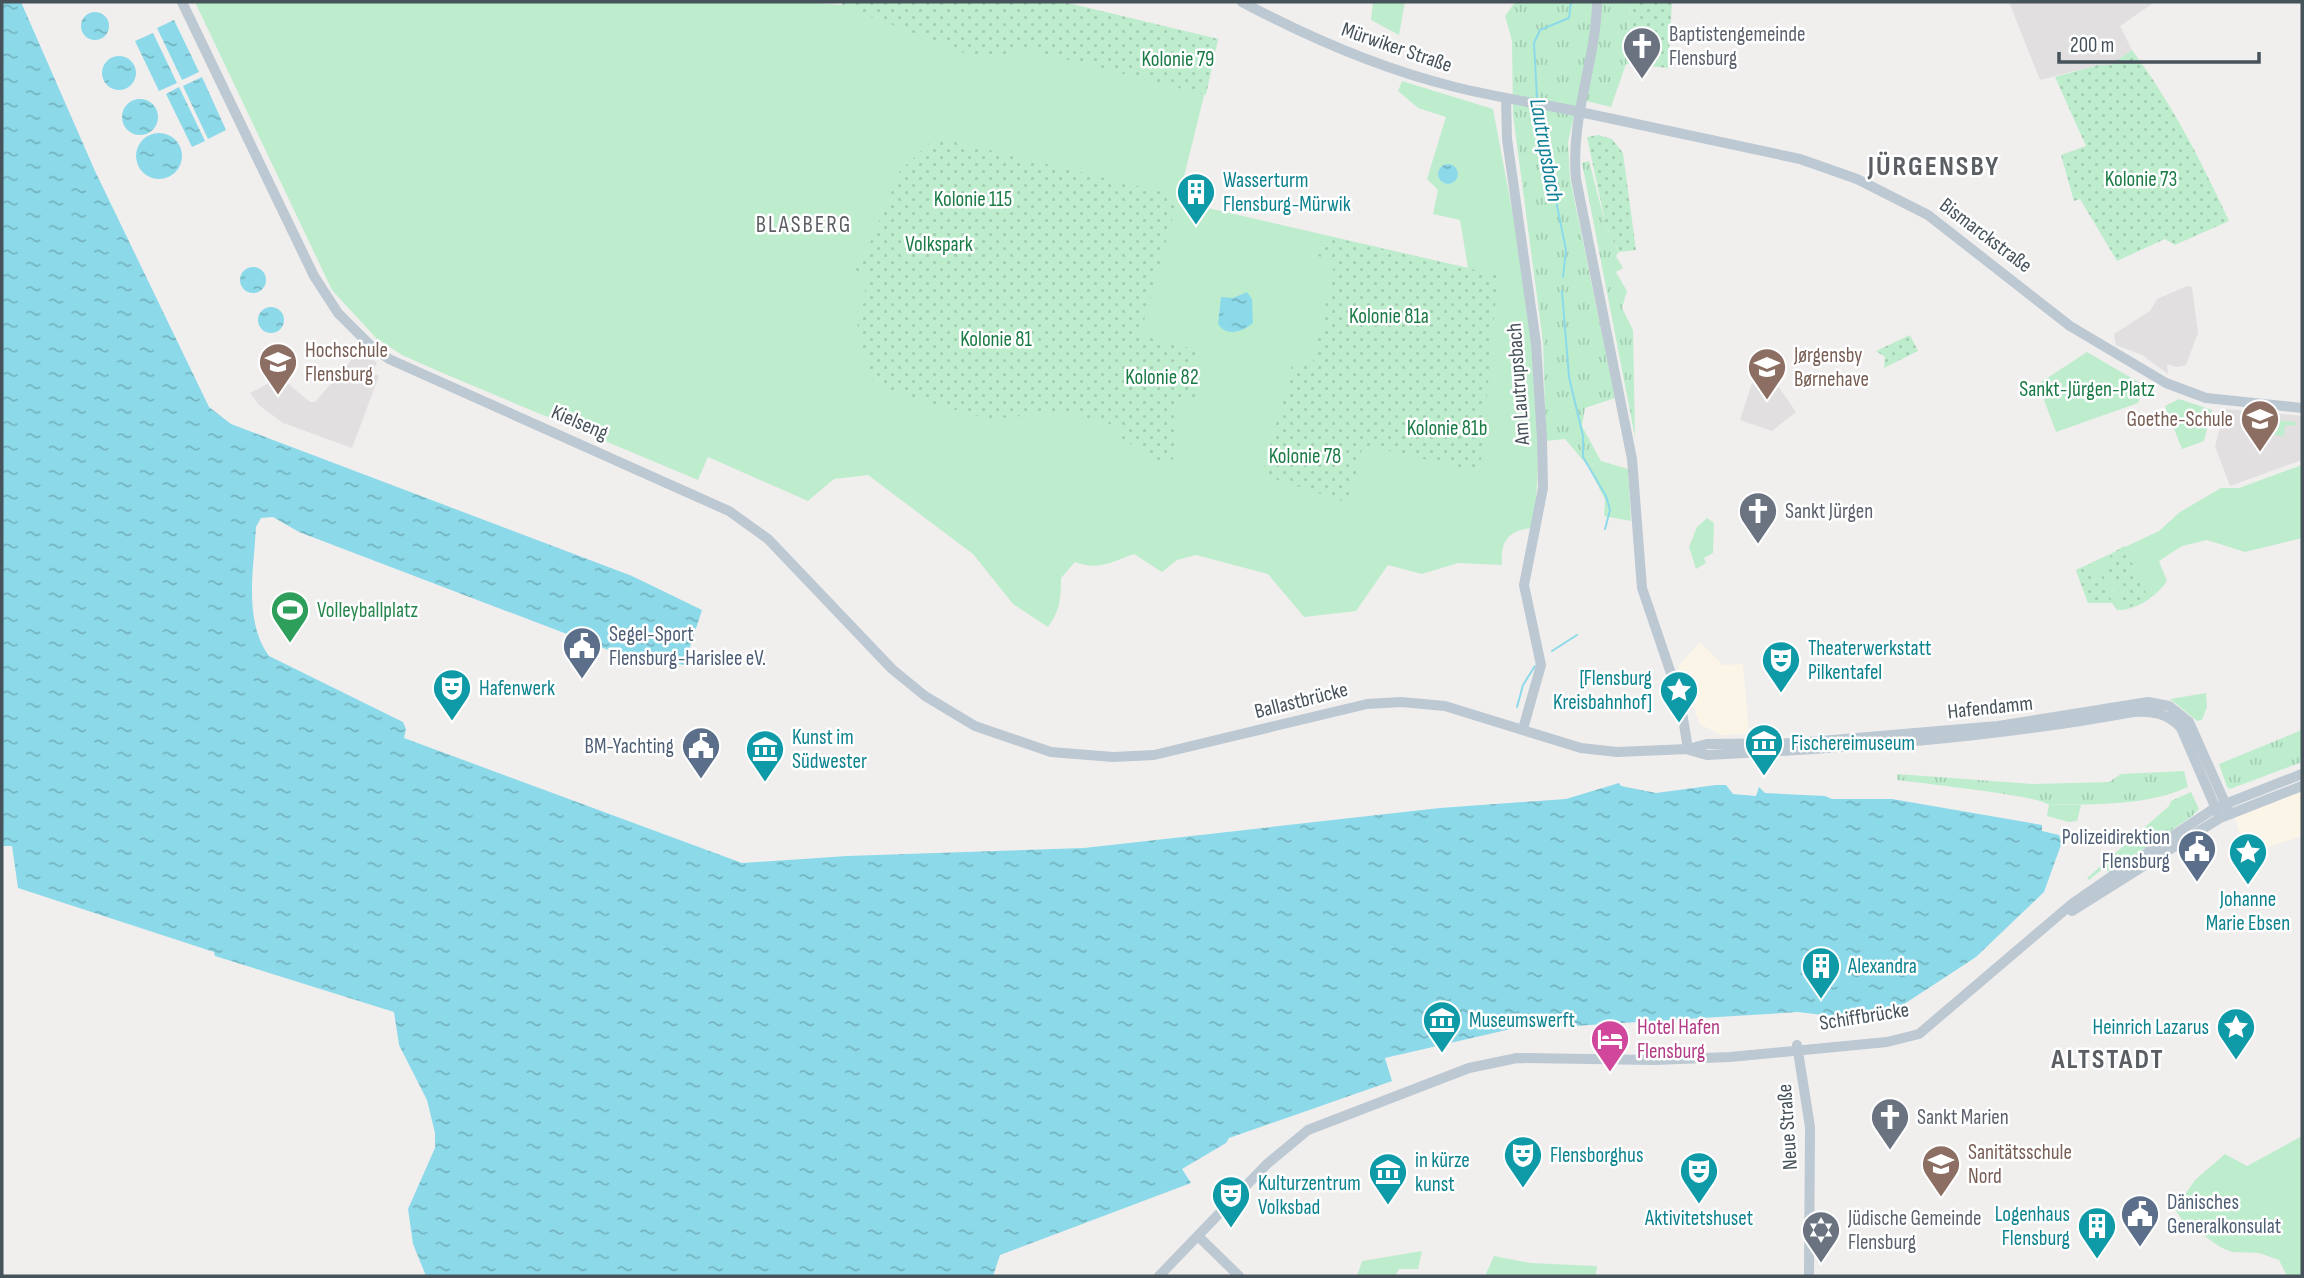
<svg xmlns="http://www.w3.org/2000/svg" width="2304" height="1278" font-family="'Sofia Sans Condensed',sans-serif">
<defs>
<pattern id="grass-tufts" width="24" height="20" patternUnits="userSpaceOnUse" patternTransform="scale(1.75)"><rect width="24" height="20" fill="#beedce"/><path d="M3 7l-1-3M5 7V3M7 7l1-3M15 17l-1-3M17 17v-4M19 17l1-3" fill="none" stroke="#a5cdb3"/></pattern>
<pattern id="garden-dots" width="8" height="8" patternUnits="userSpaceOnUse" patternTransform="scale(1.75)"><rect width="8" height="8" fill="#beedce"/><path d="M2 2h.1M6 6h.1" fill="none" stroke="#a5cdb3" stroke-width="1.8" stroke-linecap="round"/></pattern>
<pattern id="water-ripples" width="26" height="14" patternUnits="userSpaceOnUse" patternTransform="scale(1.75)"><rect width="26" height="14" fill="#8cdae9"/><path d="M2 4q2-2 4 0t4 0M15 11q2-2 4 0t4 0" fill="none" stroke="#74b3c0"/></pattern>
</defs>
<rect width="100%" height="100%" fill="#f1eeee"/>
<path fill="#fbf5e8" d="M1700,642L1723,665L1743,664L1749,734L1721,735L1700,724L1678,666Z
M2302,789V836L2246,854L2235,818Z"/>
<path fill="#e2dfe0" d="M2009,2H2150L2152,4L2120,26L2132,50L2110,65H2098L2040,80Z
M2187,286L2192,287L2198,333L2186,365L2177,367L2167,364L2168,374L2142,355L2116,345L2114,334L2150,311L2157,299Z
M361,349L377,363L372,373L379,376L352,448L283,423L259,405L250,393L267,384L275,373L310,402H315Z
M1752,383L1775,390L1778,386L1796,412L1772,431L1740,420Z
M2225,409L2302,416V460L2230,486L2215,446Z"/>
<path fill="url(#grass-tufts)" d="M1515,2H1630L1626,64L1611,107L1578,99L1568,142L1570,178L1615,398L1585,408L1582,426L1601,461L1588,466L1565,439L1546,441L1543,342L1513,115L1512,41L1505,16Z
M1589,161L1606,226L1619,252L1616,256L1623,268L1616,272L1627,291L1622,308L1633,330L1635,437L1582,163Z
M2302,730V762L2230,789L2227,787L2219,764Z
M2184,771L2188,787C2146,806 2093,805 2047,804C2039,796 1920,783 1897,780V774L2033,784L2109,782L2121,774Z
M2191,792L2199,809L2191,817L2109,872L2105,867L2089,880L2087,878L2169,806L2171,801Z"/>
<path fill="#beedce" d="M195,2H807L842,5L843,2H1063L1218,39L1178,201L1468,268L1460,220L1433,214L1438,190L1427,179L1446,117L1418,108L1398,91L1402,81L1493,109C1512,211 1534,312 1537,416C1538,455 1539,490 1532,528C1509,530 1500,541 1502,565L1458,563L1422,574L1388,565L1356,611L1304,617L1268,574L1196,555L1177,560L1162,572L1134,554C1112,562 1097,571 1075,562L1061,578C1061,598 1060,611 1048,627L1013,604L973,554L868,475L834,479L808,501L708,457L698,480L445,374L402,355L376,338L332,290Z
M1373,2H1405L1399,35L1371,20Z
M2087,352L2140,383L2143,390L2138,403L2056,432L2038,384Z
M2179,399L2212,410L2204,441L2182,449L2165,406Z
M2256,418L2296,422L2295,426L2285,425L2284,436L2255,433Z
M1601,461L1628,469L1631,521L1604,516L1605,500L1588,466Z
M2302,465V538L2245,552L2207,540L2182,546L2159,561L2167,581C2157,596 2136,611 2117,610L2112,603H2088L2076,570L2159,531L2180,512L2221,488H2239Z
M1707,518L1714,523L1713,553L1704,558L1706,563L1696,569L1689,547L1697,527Z
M2206,693L2207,707L2202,720L2197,721L2170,699Z
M2049,804L2081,805L2077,821L2069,822L2047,816Z
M2302,1136V1276H2287L2279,1260L2259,1253L2232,1252L2220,1247L2182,1220L2175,1209L2195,1180L2225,1154L2247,1166Z
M1422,1251L1418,1269H1399L1395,1276H1357L1362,1261Z
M1494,1256L1530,1263L1597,1266L1596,1276H1485Z"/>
<path fill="url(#garden-dots)" d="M843,2H1063L1218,39L1206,95L1014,46L1010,61L980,54L974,57L842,5Z
M1630,2H1672L1668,68L1626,64Z
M2132,50C2172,104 2201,160 2229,221L2175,245L2165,239L2117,261L2080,199L2074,201L2061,155L2086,146L2055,77L2098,65H2110Z
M1598,135L1612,139L1623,153L1636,250L1619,252L1606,226L1587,137Z
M936,137L1179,196L1140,335L1197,350L1196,396L1176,407L1172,426L1180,443L1170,465L1147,459V449L1117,440L1119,427L1067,412L988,419L885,390L871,380L857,323L869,274L854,270L865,255L900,171Z
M1322,235L1498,275L1480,472L1363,445L1349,503L1262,475L1293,362L1312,366L1335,262L1318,256Z
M1910,335L1918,351L1884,368L1885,357L1876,351Z
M2124,546L2149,599L2123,610L2120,594L2106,565L2113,561L2110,555Z
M2090,564L2095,574L2102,571L2112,603H2088L2076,570Z"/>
<path fill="url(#water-ripples)" d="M2,2H21L95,171L209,407L231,424L632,576L702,610L684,665L614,652L299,532L273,517L261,518L256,527C254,569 243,620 269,656L403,722L406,729L404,738L742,863L847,856L1084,848L1440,808L1566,799L1619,783L1621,786L1656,793L1716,785H1726L1733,794L1756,796L1759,787L1765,793L1825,796L1832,799H1892L2042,825V831L2059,835L2062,842L2044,892L1976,957L1895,1010L1848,1018L1798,1012L1542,1028L1541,1022L1385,1058L1392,1081L1229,1138L1226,1143L1182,1169L1191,1183L1000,1255L993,1276H426L413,1244L408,1209L435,1148V1133L427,1100L399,1045L394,1012L215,956L214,952L18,888L12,846H2Z
M81 26a14 14 0 1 1 28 0a14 14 0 1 1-28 0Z
M174,20L199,72L182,80L157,28Z
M153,33L177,83L159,91L135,41Z
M102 73a17 17 0 1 1 34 0a17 17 0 1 1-34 0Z
M202,77L226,130L208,139L183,86Z
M179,87L205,141L192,147L166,94Z
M122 117a18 18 0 1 1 36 0a18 18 0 1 1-36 0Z
M136 156a23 23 0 1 1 46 0a23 23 0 1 1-46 0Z
M1438 174a10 10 0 1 1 20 0a10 10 0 1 1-20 0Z
M240 280a13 13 0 1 1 26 0a13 13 0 1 1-26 0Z
M1247,292L1252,299L1253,323C1243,332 1226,337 1218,324L1221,297L1233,298Z
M258 320a13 13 0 1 1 26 0a13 13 0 1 1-26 0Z"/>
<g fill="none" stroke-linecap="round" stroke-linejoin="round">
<path stroke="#8cdae9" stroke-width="2" d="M1537,98L1534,43L1540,30L1569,18L1571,2
M1537,107L1566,250L1563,277
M1562,291L1569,377L1583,436V457L1606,496L1610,510L1605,529
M1552,651L1577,635
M1517,707L1523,685L1535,666"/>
<path stroke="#bcc8d2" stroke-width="10" d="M182,2L314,276L338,313L371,346L389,359L729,511L768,539L892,669L925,696L975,726L1051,752L1113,757L1154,755L1367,704L1401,702L1445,706L1581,748L1617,752L1688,749L1707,744L1797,743L1998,726L2148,702L2169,706L2189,722L2230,814
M1242,2C1308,37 1381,69 1455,87C1495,97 1536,103 1576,111
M1597,2C1596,62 1570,117 1576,179L1632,459L1642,588L1680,700L1688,749
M1506,98L1507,139L1536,343L1542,439L1543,488L1524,585L1541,665L1523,729
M1580,112L1800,159L1857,179L1928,215L2070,326L2166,383L2206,398L2302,408
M1689,750L1707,755C1850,748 1992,738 2133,712C2152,711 2168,713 2181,728L2220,818
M2072,911L2220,818L2302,786
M1797,1045L1810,1127L1809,1276
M1198,1236L1239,1276
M1159,1276L1267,1164L1308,1130L1469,1068L1517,1058L1655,1060L1730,1057L1887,1042L1919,1034L2073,903L2112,876L2215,808L2302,774"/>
<path stroke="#bcc8d2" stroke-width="10" d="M1576,111L1580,112"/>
</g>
<defs>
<g id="church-pin" transform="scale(2.0125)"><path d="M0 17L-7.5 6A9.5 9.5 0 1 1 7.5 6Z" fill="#6b7280" stroke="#fff"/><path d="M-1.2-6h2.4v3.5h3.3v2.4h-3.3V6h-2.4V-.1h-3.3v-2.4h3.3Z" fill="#fff"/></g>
<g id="building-pin" transform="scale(2.0125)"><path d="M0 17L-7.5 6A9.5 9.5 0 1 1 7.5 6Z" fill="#0f9aa8" stroke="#fff"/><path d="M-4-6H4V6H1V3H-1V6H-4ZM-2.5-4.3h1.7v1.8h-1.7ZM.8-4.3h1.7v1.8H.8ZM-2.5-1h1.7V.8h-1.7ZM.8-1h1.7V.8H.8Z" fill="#fff"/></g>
<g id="university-pin" transform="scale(2.0125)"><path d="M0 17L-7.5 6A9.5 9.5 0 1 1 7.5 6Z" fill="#8d6e63" stroke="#fff"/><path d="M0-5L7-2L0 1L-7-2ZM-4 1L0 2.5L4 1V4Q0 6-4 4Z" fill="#fff"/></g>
<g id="school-pin" transform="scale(2.0125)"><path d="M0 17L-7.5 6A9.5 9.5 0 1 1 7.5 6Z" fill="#8d6e63" stroke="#fff"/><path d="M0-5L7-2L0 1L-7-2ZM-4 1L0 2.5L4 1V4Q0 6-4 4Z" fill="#fff"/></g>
<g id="stadium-pin" transform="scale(2.0125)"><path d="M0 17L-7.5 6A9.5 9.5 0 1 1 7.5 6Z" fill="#2e9e5b" stroke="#fff"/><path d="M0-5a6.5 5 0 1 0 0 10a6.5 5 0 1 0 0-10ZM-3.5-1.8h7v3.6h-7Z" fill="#fff"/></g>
<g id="civic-pin" transform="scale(2.0125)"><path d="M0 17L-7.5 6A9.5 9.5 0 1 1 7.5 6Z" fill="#5c6f8a" stroke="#fff"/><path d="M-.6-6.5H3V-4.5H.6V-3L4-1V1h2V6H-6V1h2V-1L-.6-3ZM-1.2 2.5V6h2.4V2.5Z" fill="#fff"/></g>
<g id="theatre-pin" transform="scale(2.0125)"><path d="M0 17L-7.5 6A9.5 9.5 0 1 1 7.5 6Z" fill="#0f9aa8" stroke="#fff"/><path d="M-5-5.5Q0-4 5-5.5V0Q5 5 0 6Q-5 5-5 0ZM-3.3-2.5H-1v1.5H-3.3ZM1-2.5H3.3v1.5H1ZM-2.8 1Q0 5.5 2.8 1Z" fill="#fff"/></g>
<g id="sight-pin" transform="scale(2.0125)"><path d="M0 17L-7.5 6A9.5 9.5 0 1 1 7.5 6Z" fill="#0f9aa8" stroke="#fff"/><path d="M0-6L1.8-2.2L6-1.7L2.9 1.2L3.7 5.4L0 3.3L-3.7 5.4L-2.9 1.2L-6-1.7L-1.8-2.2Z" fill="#fff"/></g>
<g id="museum-pin" transform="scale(2.0125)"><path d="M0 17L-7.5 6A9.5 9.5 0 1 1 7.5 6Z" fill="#0f9aa8" stroke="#fff"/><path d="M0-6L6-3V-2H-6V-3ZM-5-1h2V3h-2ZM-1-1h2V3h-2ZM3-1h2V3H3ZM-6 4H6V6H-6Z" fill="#fff"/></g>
<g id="hotel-pin" transform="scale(2.0125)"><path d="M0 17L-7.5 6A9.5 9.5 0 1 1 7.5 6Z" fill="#d1479c" stroke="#fff"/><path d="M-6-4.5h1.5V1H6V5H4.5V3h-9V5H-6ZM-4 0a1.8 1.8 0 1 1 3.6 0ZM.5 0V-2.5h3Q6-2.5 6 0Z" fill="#fff"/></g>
<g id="synagogue-pin" transform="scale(2.0125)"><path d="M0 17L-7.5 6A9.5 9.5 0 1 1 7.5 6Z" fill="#6b7280" stroke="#fff"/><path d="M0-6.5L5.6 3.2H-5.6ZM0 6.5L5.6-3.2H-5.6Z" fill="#fff"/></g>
</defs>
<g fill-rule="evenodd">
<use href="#church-pin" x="1642" y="46"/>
<use href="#building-pin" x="1196" y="192"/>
<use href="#university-pin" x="278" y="362"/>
<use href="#school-pin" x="1767" y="367"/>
<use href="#school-pin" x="2260" y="419"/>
<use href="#church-pin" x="1758" y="511"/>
<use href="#stadium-pin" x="290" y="610"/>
<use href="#civic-pin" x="582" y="646"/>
<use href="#theatre-pin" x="1781" y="660"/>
<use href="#theatre-pin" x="452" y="688"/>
<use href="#sight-pin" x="1679" y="690"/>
<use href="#museum-pin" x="1764" y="743"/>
<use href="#civic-pin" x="701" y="746"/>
<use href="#museum-pin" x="765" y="749"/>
<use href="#civic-pin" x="2197" y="849"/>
<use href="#sight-pin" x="2248" y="852"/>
<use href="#building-pin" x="1821" y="966"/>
<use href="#museum-pin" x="1442" y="1020"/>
<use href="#sight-pin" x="2236" y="1027"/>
<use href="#hotel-pin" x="1610" y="1039"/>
<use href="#church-pin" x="1890" y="1117"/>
<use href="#theatre-pin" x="1523" y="1155"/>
<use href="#school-pin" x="1941" y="1164"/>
<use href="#theatre-pin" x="1699" y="1171"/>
<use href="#museum-pin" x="1388" y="1172"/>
<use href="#theatre-pin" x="1231" y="1195"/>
<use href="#civic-pin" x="2140" y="1214"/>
<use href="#building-pin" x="2097" y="1226"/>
<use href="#synagogue-pin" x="1821" y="1230"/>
</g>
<g text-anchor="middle" stroke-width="5" stroke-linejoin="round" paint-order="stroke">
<g font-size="21" fill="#5b616d" stroke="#fff" text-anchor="start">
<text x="1669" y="41">Baptistengemeinde<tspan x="1669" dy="24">Flensburg</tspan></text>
<text x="1785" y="518">Sankt Jürgen</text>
<text x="1917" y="1124">Sankt Marien</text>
<text x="1848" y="1225">Jüdische Gemeinde<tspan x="1848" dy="24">Flensburg</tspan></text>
</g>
<g font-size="21" fill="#47535b" stroke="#fff">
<text transform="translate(1397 47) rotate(19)" y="7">Mürwiker Straße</text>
<text transform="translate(1986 235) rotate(37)" y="7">Bismarckstraße</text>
<text transform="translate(1518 384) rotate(-94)" y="7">Am Lautrupsbach</text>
<text transform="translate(580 422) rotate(23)" y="7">Kielseng</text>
<text transform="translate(1301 700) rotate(-14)" y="7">Ballastbrücke</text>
<text transform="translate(1990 707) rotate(-6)" y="7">Hafendamm</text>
<text transform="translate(1864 1016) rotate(-9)" y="7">Schiffbrücke</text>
<text transform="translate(1787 1127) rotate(-94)" y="7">Neue Straße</text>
</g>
<g font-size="21" fill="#1a7b46" stroke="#fff">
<text x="1178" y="66">Kolonie 79</text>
<text x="2141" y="186">Kolonie 73</text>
<text x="973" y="206">Kolonie 115</text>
<text x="939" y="251">Volkspark</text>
<text x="1389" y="323">Kolonie 81a</text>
<text x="996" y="346">Kolonie 81</text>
<text x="1162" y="384">Kolonie 82</text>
<text x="2087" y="396">Sankt-Jürgen-Platz</text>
<text x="1447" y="435">Kolonie 81b</text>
<text x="1305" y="463">Kolonie 78</text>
</g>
<g font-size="21" fill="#0d838f" stroke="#fff" text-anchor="start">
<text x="1223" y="187">Wasserturm<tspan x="1223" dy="24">Flensburg-Mürwik</tspan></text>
<text x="1808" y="655">Theaterwerkstatt<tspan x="1808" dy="24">Pilkentafel</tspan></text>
<text x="1652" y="685" text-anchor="end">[Flensburg<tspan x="1652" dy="24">Kreisbahnhof]</tspan></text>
<text x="479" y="695">Hafenwerk</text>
<text x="792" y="744">Kunst im<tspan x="792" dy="24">Südwester</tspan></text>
<text x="1791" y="750">Fischereimuseum</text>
<text x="2248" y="906" text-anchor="middle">Johanne<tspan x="2248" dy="24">Marie Ebsen</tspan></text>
<text x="1848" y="973">Alexandra</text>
<text x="1469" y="1027">Museumswerft</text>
<text x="2209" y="1034" text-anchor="end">Heinrich Lazarus</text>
<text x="1550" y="1162">Flensborghus</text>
<text x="1415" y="1167">in kürze<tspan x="1415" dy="24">kunst</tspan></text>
<text x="1258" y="1190">Kulturzentrum<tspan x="1258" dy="24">Volksbad</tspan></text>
<text x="2070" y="1221" text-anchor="end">Logenhaus<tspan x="2070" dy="24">Flensburg</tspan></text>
<text x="1699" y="1225" text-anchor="middle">Aktivitetshuset</text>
</g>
<g font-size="21" fill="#785e54" stroke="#fff" text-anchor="start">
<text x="305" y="357">Hochschule<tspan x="305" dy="24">Flensburg</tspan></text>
<text x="1794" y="362">Jørgensby<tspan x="1794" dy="24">Børnehave</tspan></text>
<text x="2233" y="426" text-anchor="end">Goethe-Schule</text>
<text x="1968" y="1159">Sanitätsschule<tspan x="1968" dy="24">Nord</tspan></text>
</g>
<g font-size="21" fill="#27864d" stroke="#fff" text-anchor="start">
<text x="317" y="617">Volleyballplatz</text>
</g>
<g font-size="21" fill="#4e5e75" stroke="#fff" text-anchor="start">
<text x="609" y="641">Segel-Sport<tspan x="609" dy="24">Flensburg-Harislee eV.</tspan></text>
<text x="674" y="753" text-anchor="end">BM-Yachting</text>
<text x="2170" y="844" text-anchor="end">Polizeidirektion<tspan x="2170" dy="24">Flensburg</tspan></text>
<text x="2167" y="1209">Dänisches<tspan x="2167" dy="24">Generalkonsulat</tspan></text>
</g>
<g font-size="21" fill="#b23c85" stroke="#fff" text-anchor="start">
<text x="1637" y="1034">Hotel Hafen<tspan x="1637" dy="24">Flensburg</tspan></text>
</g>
<g font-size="23" font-style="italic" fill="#108096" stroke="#fff">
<text transform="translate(1547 150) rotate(80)" y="8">Lautrupsbach</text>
</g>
<g font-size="23" letter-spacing="2" fill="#5b5f63" stroke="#fff">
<text x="804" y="232">BLASBERG</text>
</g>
<g font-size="28" font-weight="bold" letter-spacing="2" fill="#5b5f63" stroke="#fff">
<text x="1934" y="175">JÜRGENSBY</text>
<text x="2108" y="1068">ALTSTADT</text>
</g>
</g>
<rect width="2304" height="1278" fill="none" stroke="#47535b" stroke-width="7"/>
<path d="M2059 52v10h200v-10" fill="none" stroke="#47535b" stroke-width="3.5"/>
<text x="2070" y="52" font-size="21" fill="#47535b" stroke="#ffffff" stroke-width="5" paint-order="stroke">200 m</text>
</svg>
